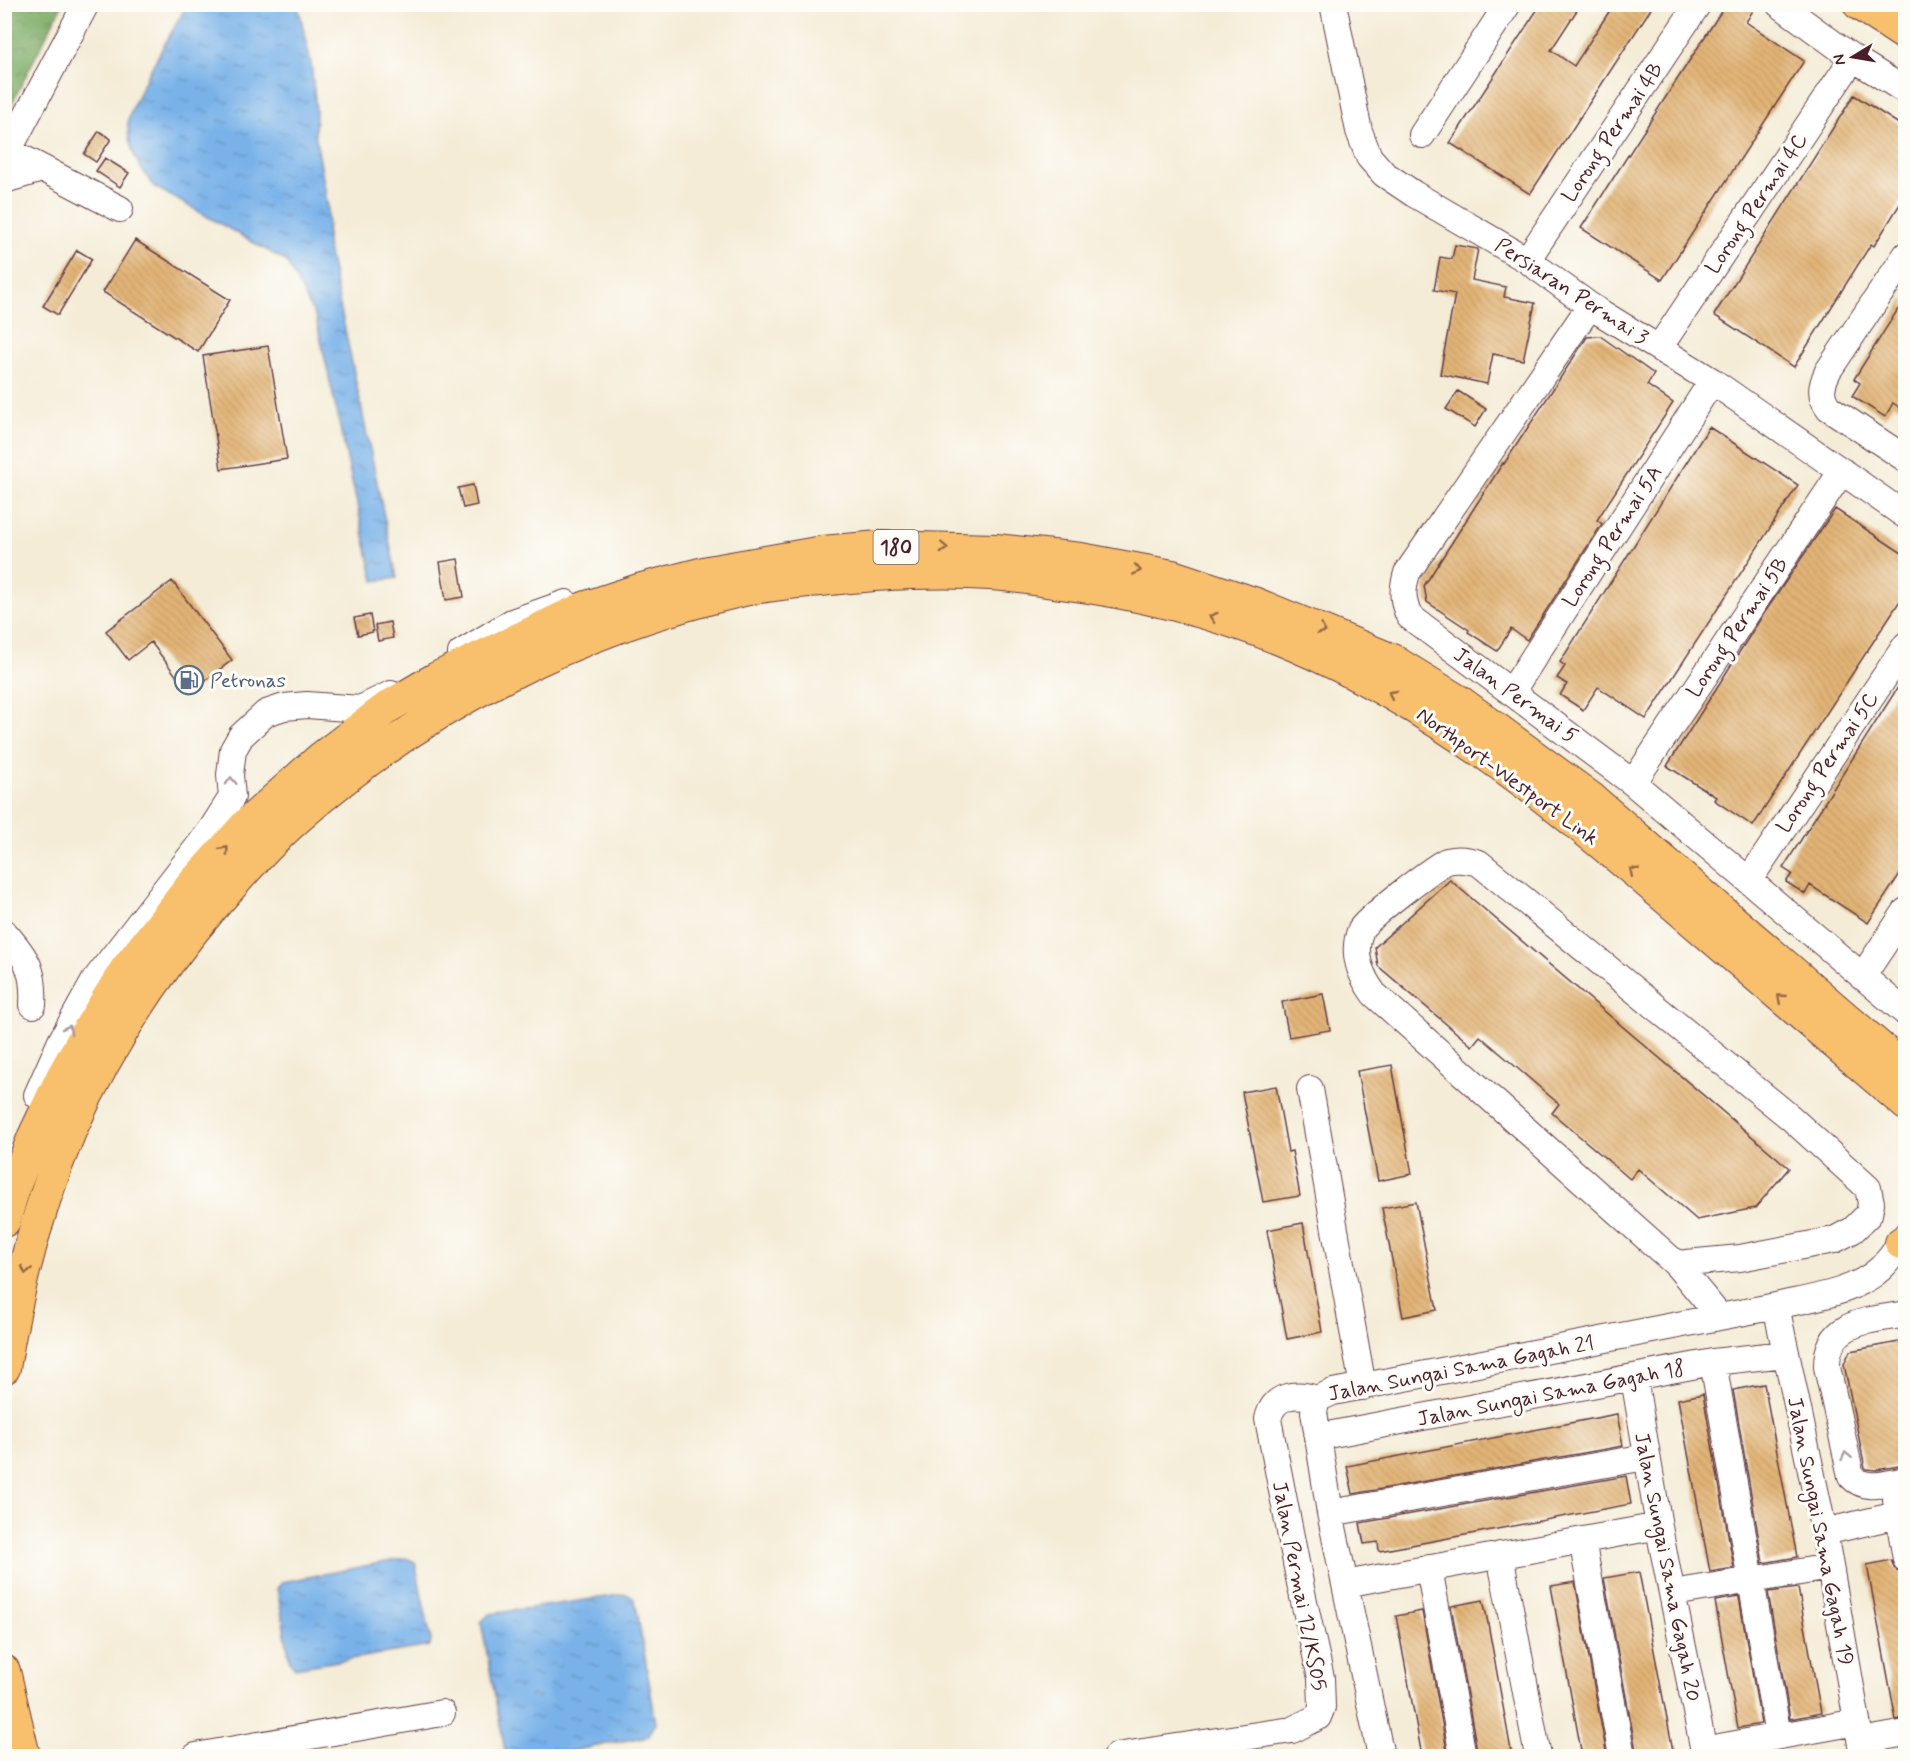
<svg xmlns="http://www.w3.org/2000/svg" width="1910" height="1761" font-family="Mynerve,sans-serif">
<defs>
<pattern id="forest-crowns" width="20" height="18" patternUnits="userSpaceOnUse" patternTransform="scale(1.5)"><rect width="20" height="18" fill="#79a962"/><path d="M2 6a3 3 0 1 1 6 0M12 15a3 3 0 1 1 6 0" fill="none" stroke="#658951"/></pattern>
<pattern id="water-ripples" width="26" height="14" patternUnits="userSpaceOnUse" patternTransform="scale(1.5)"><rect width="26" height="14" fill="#79b2e9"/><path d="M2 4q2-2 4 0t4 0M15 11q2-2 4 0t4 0" fill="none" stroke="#6590bd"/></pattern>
<pattern id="building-back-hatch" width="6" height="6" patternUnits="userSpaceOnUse" patternTransform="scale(1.5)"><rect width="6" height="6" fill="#e2b476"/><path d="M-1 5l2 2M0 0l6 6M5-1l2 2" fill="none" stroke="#c39a66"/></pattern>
</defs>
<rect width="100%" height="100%" fill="#fdfcf7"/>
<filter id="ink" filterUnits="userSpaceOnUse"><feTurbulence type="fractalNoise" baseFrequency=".0167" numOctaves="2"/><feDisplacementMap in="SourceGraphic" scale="12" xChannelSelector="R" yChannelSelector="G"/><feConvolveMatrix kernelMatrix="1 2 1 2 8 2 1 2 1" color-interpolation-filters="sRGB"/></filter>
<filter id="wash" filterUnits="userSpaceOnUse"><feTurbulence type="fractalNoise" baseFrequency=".008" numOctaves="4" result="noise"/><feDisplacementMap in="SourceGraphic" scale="24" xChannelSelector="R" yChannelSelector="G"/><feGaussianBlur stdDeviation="1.35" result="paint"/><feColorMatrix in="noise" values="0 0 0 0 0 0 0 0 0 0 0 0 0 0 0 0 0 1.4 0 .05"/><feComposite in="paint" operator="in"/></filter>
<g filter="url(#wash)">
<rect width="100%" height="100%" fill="#f4ecd7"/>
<path fill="url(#forest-crowns)" stroke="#626446" stroke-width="1.5" d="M5,4L62,5L5,117L4,5Z"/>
<path fill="url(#water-ripples)" stroke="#62688a" stroke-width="1.5" d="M295,5L299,10L311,63L316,110L315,133L328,207L327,244L397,578L374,581L316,318L286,261L155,187C139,168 128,150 128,125C128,104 175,27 187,5Z
M406,1558L415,1562L431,1640L430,1646L295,1668L290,1661L277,1588L283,1582Z
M626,1594L635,1599L656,1723L648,1736L546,1756H506L481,1622L490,1614Z"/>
<g id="blocks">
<path fill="url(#building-back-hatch)" d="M1541,4H1581L1551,50L1574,66L1614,4H1654L1530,194L1450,143Z
M1726,4H1757L1746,22L1804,61L1662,280L1581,228Z
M1854,95L1905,128V196L1874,246L1871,244L1794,367L1714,315Z
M99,131L111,139L96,162L84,154Z
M105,158L129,173L120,187L96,171Z
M135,240L230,300L198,352L103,292Z
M1455,245L1478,249L1472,280L1506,287L1504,297L1535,303L1523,360L1493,354L1487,384L1440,374L1455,294L1434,290L1440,257L1452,259Z
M77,250L92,259L58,315L43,306Z
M1905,298V411L1893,403L1885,417L1852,396L1860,383L1854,379Z
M1600,336L1654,374L1647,385L1673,403L1597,520L1602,524L1527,640L1511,629L1497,651L1468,632L1469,630L1427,602L1424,586L1503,463L1504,464L1587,337Z
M268,346L287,459L221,469L203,356Z
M1458,391L1486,409L1475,427L1446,409Z
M1709,427L1798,485L1646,719L1598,687L1583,710L1560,695L1567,684L1557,678L1565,666L1560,662Z
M473,485L477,505L463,508L458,488Z
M1835,509L1905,555V593L1753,826L1714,800L1716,797L1667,766L1761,618Z
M458,559L464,597L446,600L440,562Z
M172,581L232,660L189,693L151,642L128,660L106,631Z
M370,615L373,632L358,635L354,618Z
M390,622L393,638L378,641L375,625Z
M1905,676V866L1868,923L1810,885L1805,894L1786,882L1792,874L1783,868Z
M1450,880L1789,1168L1755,1208L1697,1220L1638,1169L1630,1179L1552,1113L1559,1104L1480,1036L1472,1046L1378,966L1375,947Z
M1323,994L1330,1030L1289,1037L1282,1002Z
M1392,1065L1412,1174L1378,1181L1357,1071Z
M1276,1086L1288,1152L1292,1151L1300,1196L1263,1202L1242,1092Z
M1416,1202L1437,1310L1403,1317L1382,1208Z
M1303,1223L1322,1332L1287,1339L1267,1230Z
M1905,1341V1465L1876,1470L1867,1469L1865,1468L1844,1364L1850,1351Z
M1764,1384L1797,1557L1763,1563L1733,1390Z
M1703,1394L1734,1568L1710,1572L1678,1399Z
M1617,1414L1623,1446L1353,1494L1347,1466Z
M1626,1476L1631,1504L1379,1551L1378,1542L1364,1544L1360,1523Z
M1891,1560L1895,1569L1902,1573L1905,1592V1718L1896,1720L1867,1565Z
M1639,1572L1659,1677L1674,1756H1637L1604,1578Z
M1575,1582L1607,1756H1582L1580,1745L1551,1586Z
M1798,1588L1821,1713L1790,1719L1768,1592Z
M1739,1597L1761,1724L1738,1728L1715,1601Z
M1483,1600L1487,1618L1512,1756H1478L1451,1606Z
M1422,1611L1448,1756H1422L1396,1616Z"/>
</g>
</g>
<g filter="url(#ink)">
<use href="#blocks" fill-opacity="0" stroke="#643e45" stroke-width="1.5"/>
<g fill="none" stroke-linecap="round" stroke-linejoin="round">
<g stroke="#643e45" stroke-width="28">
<path id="minor" d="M1333,4L1359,131L1369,157L1384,174L1414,194L1527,260L1590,306L1712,381L1906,516
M1779,4L1853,58L1906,91
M1422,135L1508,4
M9,151L120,209
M4,159L86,4
M4,180L42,169
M1906,255L1828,371C1821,386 1819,395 1829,408L1906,459
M1527,260L1698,4
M1590,306L1407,573C1402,590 1402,600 1409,616L1633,783L1906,1013
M1659,348L1853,58
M461,653L512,622L566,603
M1512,691L1712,381
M1633,783L1842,471
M1749,880L1906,645
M4,932C27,958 35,970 33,1005
M1862,977L1906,911
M1310,1089L1363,1387
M37,1095L61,1041L95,980L211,830L232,797L230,775L233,750L241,736L266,713L284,707L307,705L360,709L391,694
M1676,1264L1740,1258L1834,1240L1853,1230L1869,1214L1871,1203L1868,1188L1791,1118L1479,863C1468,860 1458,858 1447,861C1436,865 1365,920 1361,929C1351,953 1360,975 1374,994L1676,1264L1720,1317
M1776,1306L1824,1532L1863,1756
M1906,1314C1870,1321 1826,1320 1827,1367L1851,1476C1865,1492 1887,1483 1906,1480
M1713,1362L1778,1736
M1634,1378L1662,1544L1705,1756
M1317,1437L1713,1362L1785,1354
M1896,1500L1906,1559
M1330,1513L1646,1457
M1824,1532L1906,1513
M1582,1540L1622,1756
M1500,1555L1538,1756
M1429,1568L1463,1756
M1345,1584L1659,1526
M1673,1593L1830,1567
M1861,1741L1906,1733
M1703,1750L1857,1722
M196,1756L442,1713
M1116,1756L1292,1730L1318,1717L1322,1707L1321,1678L1301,1588L1268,1419C1274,1394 1296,1392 1317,1399
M1381,1756L1330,1513L1314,1412L1317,1399L1333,1392L1776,1306C1810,1298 1854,1293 1880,1269C1890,1260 1899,1246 1906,1235"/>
</g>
<g stroke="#643e45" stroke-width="34">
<path id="major" d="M1859,4L1906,35
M4,1221L14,1187L34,1136L62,1077L89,1029L126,969L191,886L248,823L321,758L388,707L437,678L584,608L642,589L708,572L823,552L879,547L996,550L1081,559L1172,576L1256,604L1390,659L1460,702L1592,799L1906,1070
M1901,1243L1906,1240
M4,1368C17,1288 39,1204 71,1129C106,1050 154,976 210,910C237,879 265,847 295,820C423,706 577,628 744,590C772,584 801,582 830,579C883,574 937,570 991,574C1011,575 1032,579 1053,582C1134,592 1216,612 1292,644C1442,708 1567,812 1689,918C1761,980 1833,1042 1906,1104
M4,1671L24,1756"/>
</g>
<use href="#minor" stroke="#fff" stroke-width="26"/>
<use href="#major" stroke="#f8bf6c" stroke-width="32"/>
</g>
<defs><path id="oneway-chevron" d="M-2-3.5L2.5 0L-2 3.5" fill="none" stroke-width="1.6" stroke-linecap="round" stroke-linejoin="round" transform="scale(1.5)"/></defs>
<g stroke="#986748">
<use href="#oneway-chevron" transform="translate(944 548) rotate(3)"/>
<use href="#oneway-chevron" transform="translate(1137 570) rotate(11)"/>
<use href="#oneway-chevron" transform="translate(1213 617) rotate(-162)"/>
<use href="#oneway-chevron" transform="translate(1322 630) rotate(23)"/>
<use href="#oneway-chevron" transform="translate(1392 694) rotate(-149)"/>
<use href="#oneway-chevron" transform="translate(225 850) rotate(-48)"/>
<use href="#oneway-chevron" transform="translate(1633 871) rotate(-140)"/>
<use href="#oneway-chevron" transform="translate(1781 998) rotate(-139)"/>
<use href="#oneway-chevron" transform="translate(26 1270) rotate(104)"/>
</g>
<g stroke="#ae9aa0">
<use href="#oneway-chevron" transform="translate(231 781) rotate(-92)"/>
<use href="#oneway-chevron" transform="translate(68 1029) rotate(-61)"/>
<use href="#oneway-chevron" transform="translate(1846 1456) rotate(-102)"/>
</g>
</g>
<defs>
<g id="fuel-ring" transform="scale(1.5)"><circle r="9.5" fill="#fdfcf7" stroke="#5c6f8a" stroke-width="1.5"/><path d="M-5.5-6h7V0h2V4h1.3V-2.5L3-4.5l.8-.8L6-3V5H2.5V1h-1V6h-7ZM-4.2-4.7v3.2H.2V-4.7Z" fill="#5c6f8a"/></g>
</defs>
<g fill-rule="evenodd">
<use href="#fuel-ring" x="189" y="680"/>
</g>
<g text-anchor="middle" stroke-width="6" stroke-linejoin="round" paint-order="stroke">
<rect fill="#fdfcf7" stroke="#806168" stroke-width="1.5" x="873.5" y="530" width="45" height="34" rx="4.5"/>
<g font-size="20" font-weight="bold" fill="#4a1f2b">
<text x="896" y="554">180</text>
</g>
<g font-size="21" fill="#4a1f2b" stroke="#fdfcf7">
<text transform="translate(1612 132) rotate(-56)" y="7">Lorong Permai 4B</text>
<text transform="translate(1756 203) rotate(-56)" y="7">Lorong Permai 4C</text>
<text transform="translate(1572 291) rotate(33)" y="7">Persiaran Permai 3</text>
<text transform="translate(1612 536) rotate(-57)" y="7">Lorong Permai 5A</text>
<text transform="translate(1737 627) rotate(-56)" y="7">Lorong Permai 5B</text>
<text transform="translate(1516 695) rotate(36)" y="7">Jalan Permai 5</text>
<text transform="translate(1827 762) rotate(-56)" y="7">Lorong Permai 5C</text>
<text transform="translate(1508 776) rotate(36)" y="7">Northport-Westport Link</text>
<text transform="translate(1461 1368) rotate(-11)" y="7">Jalan Sungai Sama Gagah 21</text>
<text transform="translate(1551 1393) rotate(-11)" y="7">Jalan Sungai Sama Gagah 18</text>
<text transform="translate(1821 1531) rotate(79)" y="7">Jalan Sungai Sama Gagah 19</text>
<text transform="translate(1668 1567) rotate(79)" y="7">Jalan Sungai Sama Gagah 20</text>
<text transform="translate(1300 1586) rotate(79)" y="7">Jalan Permai 12/KS05</text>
</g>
<g font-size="21" fill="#4e5e75" stroke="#fdfcf7" text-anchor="start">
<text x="210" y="687">Petronas</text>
</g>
</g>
<rect width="1910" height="1761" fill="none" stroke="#fdfcf7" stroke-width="24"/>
<g transform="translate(1853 57) rotate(259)" stroke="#fdfcf7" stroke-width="4.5" paint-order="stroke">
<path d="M0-4.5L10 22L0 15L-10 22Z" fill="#4a1f2b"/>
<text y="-9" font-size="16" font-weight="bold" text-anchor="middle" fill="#4a1f2b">N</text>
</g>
</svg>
